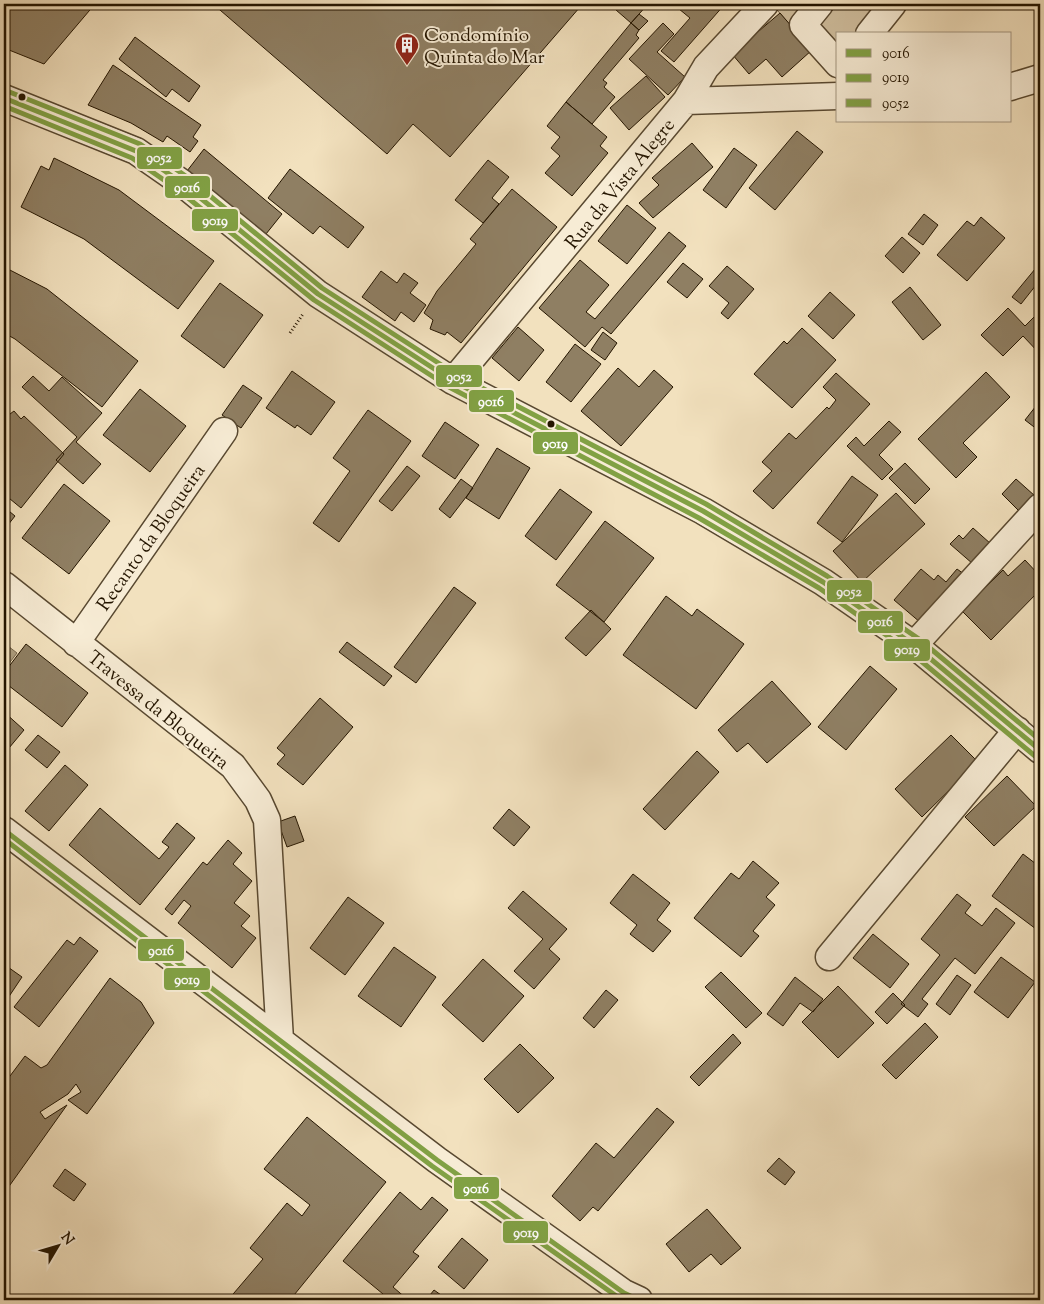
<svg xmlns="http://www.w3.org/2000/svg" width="1044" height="1304" font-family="'Sorts Mill Goudy',serif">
<rect width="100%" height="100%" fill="#f2e1be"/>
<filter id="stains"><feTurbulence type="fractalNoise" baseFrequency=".004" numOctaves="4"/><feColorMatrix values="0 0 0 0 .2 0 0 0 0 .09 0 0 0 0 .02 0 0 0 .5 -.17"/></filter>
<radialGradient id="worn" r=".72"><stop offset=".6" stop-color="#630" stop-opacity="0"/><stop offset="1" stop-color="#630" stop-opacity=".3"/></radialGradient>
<path fill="#cfbe9e" stroke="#7a6a4f" d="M772,4H905L881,34H838V81Z"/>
<path fill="#ac9c7d" stroke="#76664b" d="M4,643L17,653L4,670Z"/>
<path fill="#8f7f63" stroke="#241500" d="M15,4H95L44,64L4,48V17Z
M213,4H576L580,7L450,157L413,124L387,154Z
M620,4H648L631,23L616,10Z
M673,4H725L674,62L661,51L690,18Z
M780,13L812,50L782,77L766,59L749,74L732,54Z
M639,14L648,21L639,30L631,23Z
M631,23L639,30L636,35L639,38L603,80L607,83L604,87L615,97L592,124L566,102Z
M663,23L674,34L657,52L685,77L668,95L629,59Z
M135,37L200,86L189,102L172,89L166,97L119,59Z
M113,65L201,125L193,137L198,141L190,152L167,136L163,142L131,123L88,105Z
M646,76L665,97L629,130L610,108Z
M566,102L607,137L600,146L608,153L572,196L545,173L560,156L551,148L560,137L547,126Z
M797,131L823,152L775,210L749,188Z
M692,143L713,167L653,218L639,203L659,185L652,178Z
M734,148L757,165L726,208L703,190Z
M204,149L282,214L266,234L187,171Z
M54,158L119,190L214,261L178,309L84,239L21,207L41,166L49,170Z
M488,160L509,177L492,198L499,204L483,223L455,200Z
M290,169L364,227L348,248L320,226L313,234L268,198Z
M512,189L557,227L461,343L447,332L445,335L430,329L433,320L424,313L437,291L476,244L470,239Z
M627,205L656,228L627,264L598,241Z
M924,214L938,225L923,245L908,234Z
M981,217L1005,238L967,281L937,255L967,221L974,226Z
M669,232L686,246L611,334L602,327L585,347L539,308L580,260L609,285L586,312L595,319Z
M902,237L920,253L903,273L885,256Z
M683,263L703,279L687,298L667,282Z
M1040,263V280L1021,304L1012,297Z
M727,266L754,289L728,319L721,313L729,303L709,286Z
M4,267L47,289L138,361L102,407L15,339L4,333Z
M381,271L397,283L404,273L418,283L410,293L426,305L414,322L401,312L395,321L362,297Z
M220,283L263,315L224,368L181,336Z
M910,287L941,325L923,340L892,302Z
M830,292L855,315L833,339L808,316Z
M1008,308L1025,326L1034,317L1040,323V354L1023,336L1003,356L981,335Z
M518,327L544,350L519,381L492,358Z
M802,328L836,360L792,408L754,374L784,341L787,344Z
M603,332L617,343L605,360L591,350Z
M575,344L601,364L571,402L546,382Z
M618,368L639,387L654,370L673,387L621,446L581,411Z
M292,371L335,402L311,435L297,425L295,428L266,408Z
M986,372L1010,397L963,443L977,457L956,478L918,439Z
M836,373L870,404L773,509L753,491L772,471L762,462L789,433L796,439L827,407L829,409L836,400L823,387Z
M33,376L49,391L62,377L102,413L76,442L101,464L83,484L56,460L77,437L22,387Z
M243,385L262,398L241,428L222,415Z
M140,389L186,426L150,472L103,435Z
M1036,406L1040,410V427L1038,430L1025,420Z
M4,407L10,414L14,411L21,419L24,416L64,454L21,508L4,494Z
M368,410L411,441L339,542L313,523L350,471L333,458Z
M889,421L901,432L879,455L893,469L882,480L847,446L856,437L864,446Z
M445,422L479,445L455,479L422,456Z
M497,448L530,468L499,519L466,498Z
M905,463L930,489L915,504L889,478Z
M407,466L420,476L392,511L379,501Z
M852,476L878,495L842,542L817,523Z
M461,479L473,488L450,518L439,509Z
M1016,479L1035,496L1020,512L1002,494Z
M64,484L110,521L69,574L22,538Z
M560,489L592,512L556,560L525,536Z
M896,493L925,524L862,582L833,551Z
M4,507L15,516L4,530Z
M605,521L654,558L604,622L556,585Z
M973,528L991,544L973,564L950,544L959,535L963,539Z
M1025,560L1040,576V590L991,640L962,611L1003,570L1008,576Z
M921,569L934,580L938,575L946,582L957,569L964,574L921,623L894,600Z
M454,587L476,603L416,683L394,667Z
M666,596L692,616L697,609L744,644L696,709L623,655Z
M591,610L611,629L586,656L565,638Z
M347,642L392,676L384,686L339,652Z
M26,644L88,693L62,727L4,682V673Z
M870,666L897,689L846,750L818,727Z
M772,681L811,724L767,763L748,743L737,752L718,730Z
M320,698L353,727L303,785L277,764L285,755L277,748Z
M4,712L24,730L4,754Z
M38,735L60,752L47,768L25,750Z
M951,735L978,762L922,817L895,789Z
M697,751L719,772L665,830L643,809Z
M65,765L88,785L49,831L25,811Z
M1007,776L1036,806L994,846L965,817Z
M100,808L159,859L169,847L162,842L177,823L195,838L140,905L69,845Z
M509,809L530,827L514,846L493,828Z
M295,816L304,841L287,847L278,822Z
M228,840L242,853L233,864L252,881L234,903L250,916L241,926L256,938L232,968L178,923L191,906L184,900L172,915L165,909L203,862L207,865Z
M1023,854L1040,867V932L992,896Z
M753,861L779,883L766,897L775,905L753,931L759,936L741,957L694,918L731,873L739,879Z
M633,874L670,903L657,920L671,931L653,952L630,934L637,925L610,903Z
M523,891L567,929L549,949L560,959L534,989L514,971L543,939L508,908Z
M957,894L971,905L965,913L982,926L996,908L1015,923L975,974L955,958L922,999L928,1004L918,1017L901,1004L940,955L921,939Z
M348,897L384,923L345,975L310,948Z
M873,934L909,964L890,988L853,958Z
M80,937L98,951L39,1027L14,1007L67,940L74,945Z
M394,947L436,977L401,1027L358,996Z
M1001,957L1035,982L1008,1018L974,992Z
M483,959L524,996L483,1042L442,1005Z
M5,965L22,977L4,1004V967Z
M721,972L762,1013L746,1028L705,987Z
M957,975L971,985L950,1015L936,1004Z
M795,977L823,999L813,1012L800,1003L783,1026L767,1014Z
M110,978L141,1002L154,1023L87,1114L68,1100L81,1092L76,1084L68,1094L40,1112L45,1119L67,1105L5,1192L4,1084L25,1056L41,1068L47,1065Z
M838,986L874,1023L838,1058L802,1022Z
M606,990L618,1000L594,1028L583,1018Z
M893,993L905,1005L887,1024L875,1012Z
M925,1023L938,1037L896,1079L882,1065Z
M733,1034L741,1043L699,1086L690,1077Z
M520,1044L554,1078L518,1113L484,1079Z
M657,1108L674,1122L598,1211L593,1207L580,1221L552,1196L596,1143L614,1158Z
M307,1117L386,1182L290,1300H228L263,1259L250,1248L287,1203L302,1216L310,1205L264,1169Z
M779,1158L795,1172L785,1185L767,1171Z
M65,1169L86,1184L74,1201L53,1186Z
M400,1192L421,1210L432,1197L448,1210L413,1252L419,1256L393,1287L407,1299L378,1300L383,1294L343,1261Z
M707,1209L741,1248L721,1265L711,1254L689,1272L666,1244Z
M462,1238L488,1260L464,1289L438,1267Z
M434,1290L448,1300H426Z"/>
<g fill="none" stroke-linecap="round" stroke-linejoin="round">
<g stroke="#584830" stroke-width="29">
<path id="minor" d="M820,4L803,25L838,64
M869,34L893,4
M1010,87L1040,78
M4,98L136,151L182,183L318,294L453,381L703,511L823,582L914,645L1040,750
M686,101L706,67L765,4
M453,381L686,101L838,96
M4,585L233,766L258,800L267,820L280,1040
M76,643L224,431
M914,645L1040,507
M4,830L437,1160L624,1293L639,1300
M829,957L1017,730"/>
</g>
<path stroke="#241500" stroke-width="3" stroke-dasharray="1 2.5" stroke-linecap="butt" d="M290,333L303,314"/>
<use href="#minor" stroke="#f7ecd5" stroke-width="26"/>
<g stroke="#f7ecd5" stroke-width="9">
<path id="bus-1" d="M4,98L136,151L182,183L318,294L453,381L703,511L823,582L914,645L1040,750
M4,830L437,1160L624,1293L639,1300"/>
</g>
<g stroke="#f7ecd5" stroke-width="9">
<path id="bus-2" d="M4,106L132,158L177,189L314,300L449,387L699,518L819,588L909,651L1035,756
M4,839L432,1166L622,1300"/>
</g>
<g stroke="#f7ecd5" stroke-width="9">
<path id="bus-3" d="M7,91L140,144L187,177L322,288L457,375L706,504L827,576L919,639L1040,740"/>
</g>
<use href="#bus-1" stroke="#81a144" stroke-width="5"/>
<use href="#bus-2" stroke="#81a144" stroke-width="5"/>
<use href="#bus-3" stroke="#81a144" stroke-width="5"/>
</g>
<defs>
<g id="building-pin" transform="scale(1.25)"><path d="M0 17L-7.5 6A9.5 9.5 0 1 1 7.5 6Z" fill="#8f2418" stroke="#f7ecd5"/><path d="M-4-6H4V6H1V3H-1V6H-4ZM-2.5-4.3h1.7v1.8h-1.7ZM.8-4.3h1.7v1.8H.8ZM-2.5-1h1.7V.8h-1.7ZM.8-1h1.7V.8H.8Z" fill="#fff"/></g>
</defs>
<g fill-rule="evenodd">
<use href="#building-pin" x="407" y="45"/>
</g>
<g fill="#241500" stroke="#f7ecd5" stroke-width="2">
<circle cx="22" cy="97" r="4.5"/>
<circle cx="551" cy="424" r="4.5"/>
</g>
<g text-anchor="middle" stroke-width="4" stroke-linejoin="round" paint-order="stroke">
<g font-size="19" fill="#241500" stroke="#f7ecd5" text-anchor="start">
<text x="424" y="41">Condomínio<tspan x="424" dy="22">Quinta do Mar</tspan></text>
</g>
<g font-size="19" fill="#241500" stroke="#f7ecd5">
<text transform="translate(619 183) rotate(-51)" y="7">Rua da Vista Alegre</text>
<text transform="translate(150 537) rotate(-55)" y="7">Recanto da Bloqueira</text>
<text transform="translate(159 709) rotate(39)" y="7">Travessa da Bloqueira</text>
</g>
</g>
<g stroke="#f7ecd5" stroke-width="2">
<rect x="136" y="146" width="47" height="24" rx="5" fill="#81a144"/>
<rect x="164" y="175" width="47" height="24" rx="5" fill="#81a144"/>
<rect x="191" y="208" width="48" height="24" rx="5" fill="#81a144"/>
<rect x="435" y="364" width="48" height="24" rx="5" fill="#81a144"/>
<rect x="468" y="389" width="47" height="24" rx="5" fill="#81a144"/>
<rect x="532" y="431" width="47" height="24" rx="5" fill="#81a144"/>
<rect x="826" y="579" width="47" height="24" rx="5" fill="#81a144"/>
<rect x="857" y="610" width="47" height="24" rx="5" fill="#81a144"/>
<rect x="883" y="638" width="48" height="24" rx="5" fill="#81a144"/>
<rect x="137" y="938" width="48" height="24" rx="5" fill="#81a144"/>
<rect x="163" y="967" width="48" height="24" rx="5" fill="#81a144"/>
<rect x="453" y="1176" width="47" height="24" rx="5" fill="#81a144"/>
<rect x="502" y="1220" width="47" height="24" rx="5" fill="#81a144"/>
</g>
<g font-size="14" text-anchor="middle" font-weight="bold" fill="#fff">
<text x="159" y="162">9052</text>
<text x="187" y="192">9016</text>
<text x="215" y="225">9019</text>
<text x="459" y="381">9052</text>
<text x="491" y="406">9016</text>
<text x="555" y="448">9019</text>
<text x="849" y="596">9052</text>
<text x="880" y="626">9016</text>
<text x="907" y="654">9019</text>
<text x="161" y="955">9016</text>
<text x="187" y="984">9019</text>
<text x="476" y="1193">9016</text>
<text x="526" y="1237">9019</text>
</g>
<rect width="1044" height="1304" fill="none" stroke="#f2e1be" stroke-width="20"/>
<rect x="5" y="5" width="1034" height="1294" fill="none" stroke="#241500" stroke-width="2.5"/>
<rect x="10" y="10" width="1024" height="1284" fill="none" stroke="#241500"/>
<rect x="836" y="32" width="175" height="90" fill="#f7ecd5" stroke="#a39680"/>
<rect x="846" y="49" width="25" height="8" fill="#81a144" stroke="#a39680"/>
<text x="882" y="58" font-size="15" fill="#241500">9016</text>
<rect x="846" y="74" width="25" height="8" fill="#81a144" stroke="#a39680"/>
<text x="882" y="82" font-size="15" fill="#241500">9019</text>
<rect x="846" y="99" width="25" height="8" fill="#81a144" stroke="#a39680"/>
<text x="882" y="108" font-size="15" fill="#241500">9052</text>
<g transform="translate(58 1246) rotate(52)" stroke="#f7ecd5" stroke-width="4" paint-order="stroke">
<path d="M0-4L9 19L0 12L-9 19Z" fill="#241500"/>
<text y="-8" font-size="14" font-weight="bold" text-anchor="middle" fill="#241500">N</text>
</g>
<rect width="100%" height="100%" filter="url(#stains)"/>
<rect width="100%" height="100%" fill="url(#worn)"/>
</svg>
